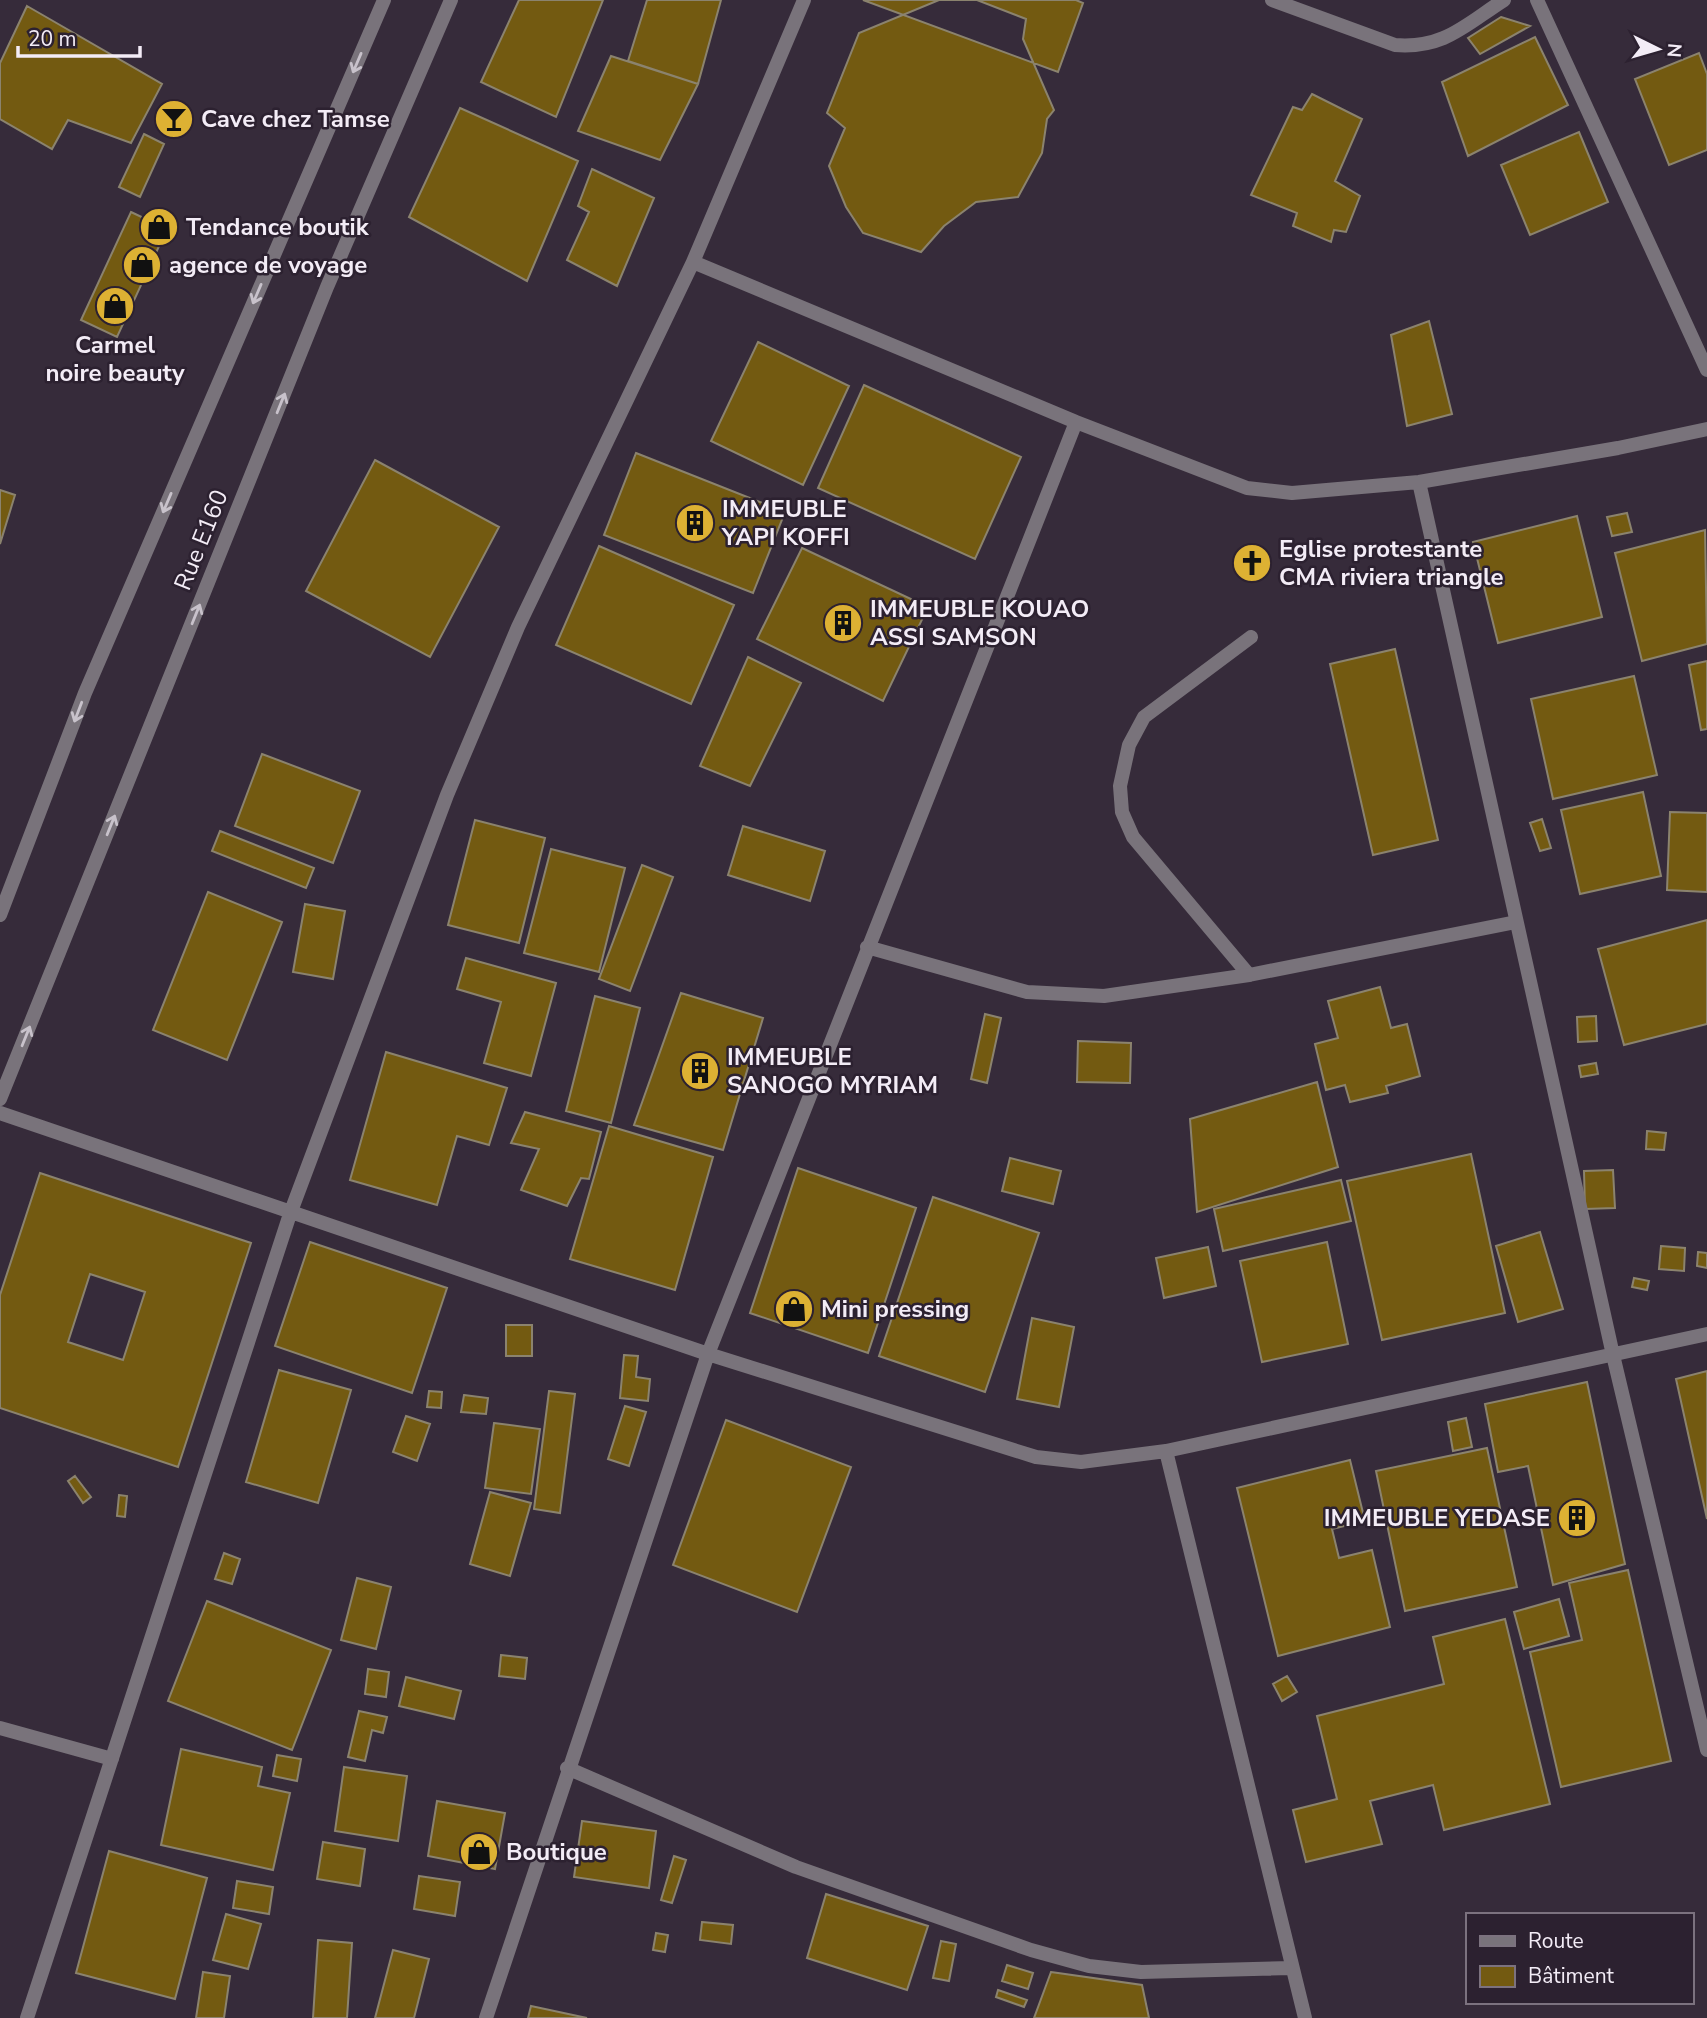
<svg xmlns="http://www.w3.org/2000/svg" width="1707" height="2018" font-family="'Nunito Sans',sans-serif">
<rect width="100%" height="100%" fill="#362b3a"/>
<path fill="#735a11" stroke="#8b836e" stroke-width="2" fill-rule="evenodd" d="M519,0H603L556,117L481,82Z
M647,0H721L698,84L628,61Z
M863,0H1076L1083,3L1058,72Z
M939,0H977L1026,19L1023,39L1054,110L1047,119L1042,153L1018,197L976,202L944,226L921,252L863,233L846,207L829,166L845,128L827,113L859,33Z
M27,6L162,84L131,143L68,120L52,149L0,119V63Z
M1501,17L1530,26L1480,54L1468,38Z
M1535,37L1568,105L1468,156L1442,82Z
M1699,53L1707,74V150L1669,165L1635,79Z
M611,56L698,84L660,160L578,131Z
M1312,94L1362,119L1335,181L1360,196L1346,232L1334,230L1331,242L1293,226L1297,213L1251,195L1293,107L1302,110Z
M460,108L578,161L527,281L409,217Z
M1579,132L1608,202L1530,235L1501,165Z
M144,134L164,144L140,197L119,187Z
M592,169L654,198L617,286L567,260L589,212L578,206Z
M131,212L167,229L117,337L81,320Z
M1429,321L1452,414L1407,426L1391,335Z
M758,342L849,386L803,485L711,441Z
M864,385L1021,457L975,559L818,488Z
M636,453L785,512L753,593L604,535Z
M375,460L499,527L430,657L306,591Z
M0,490L15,495L0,544Z
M1627,513L1632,532L1612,536L1607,517Z
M1577,516L1602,617L1498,643L1473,542Z
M1705,530L1707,644L1642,661L1615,553Z
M599,546L734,605L691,704L556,645Z
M802,548L928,607L883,701L757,639Z
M1395,649L1438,840L1373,855L1330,664Z
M748,657L801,683L750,786L700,766Z
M1707,661V729L1701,730L1689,665Z
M1634,676L1657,775L1553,799L1531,699Z
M262,754L360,791L333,863L235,826Z
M1643,792L1661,876L1580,894L1561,810Z
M1670,812L1707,813V892L1667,890Z
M1542,819L1551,848L1540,851L1530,823Z
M475,820L545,838L519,943L448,925Z
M743,826L825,851L810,901L728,875Z
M220,831L314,868L306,888L212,851Z
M551,849L625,868L599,972L524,953Z
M642,865L673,877L630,991L599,979Z
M208,892L282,922L227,1060L153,1030Z
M305,904L345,911L333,979L293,972Z
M1707,920V1024L1624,1045L1598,949Z
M466,958L556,983L531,1076L484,1063L501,1002L457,989Z
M1380,987L1391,1028L1407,1024L1420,1076L1386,1086L1388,1093L1350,1102L1345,1085L1326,1090L1315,1044L1338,1038L1328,1001Z
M681,993L763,1018L723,1150L634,1125Z
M595,996L640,1008L611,1123L566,1111Z
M985,1014L1001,1018L987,1083L971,1079Z
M1596,1016L1597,1041L1578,1042L1577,1017Z
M1078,1041L1131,1043L1130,1083L1077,1082Z
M386,1052L507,1088L489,1145L457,1136L437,1205L350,1180Z
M1596,1063L1598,1074L1581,1077L1579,1066Z
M1317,1082L1338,1167L1197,1212L1190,1119Z
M525,1112L601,1132L589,1179L581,1178L567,1206L521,1190L539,1149L511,1143Z
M609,1126L713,1157L675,1290L570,1259Z
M1647,1131L1666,1133L1664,1150L1646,1149Z
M1471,1154L1505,1313L1382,1340L1347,1181Z
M1010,1158L1061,1171L1053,1204L1002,1191Z
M798,1168L916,1208L868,1353L750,1313Z
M1613,1170L1615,1208L1585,1209L1584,1171Z
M40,1173L251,1243L178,1467L0,1408V1295ZM90,1274L145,1292L123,1360L68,1342Z
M1341,1180L1351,1221L1223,1251L1214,1209Z
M933,1197L1039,1233L985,1392L879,1356Z
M1540,1232L1563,1309L1518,1322L1496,1246Z
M310,1242L447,1288L412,1393L275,1346Z
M1327,1242L1348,1344L1262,1362L1240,1261Z
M1661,1246L1685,1248L1684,1271L1659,1269Z
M1208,1247L1216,1286L1164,1298L1156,1258Z
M1698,1252L1707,1253V1268L1697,1266Z
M1634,1278L1649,1281L1647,1290L1632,1287Z
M1032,1318L1074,1327L1059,1407L1017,1399Z
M506,1325H532V1356H506Z
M624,1355L638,1356L636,1377L650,1379L648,1401L620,1398Z
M279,1370L351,1390L318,1503L246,1482Z
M1707,1371V1519L1676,1379Z
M1587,1382L1625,1564L1553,1585L1528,1466L1498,1472L1485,1404Z
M429,1391L442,1392L441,1408L427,1407Z
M549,1391L575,1394L560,1513L534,1509Z
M464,1395L488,1398L486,1414L461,1412Z
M625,1406L646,1412L629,1466L608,1459Z
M406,1416L430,1424L417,1461L393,1452Z
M1466,1418L1472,1447L1453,1451L1448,1422Z
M726,1420L851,1467L797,1612L673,1565Z
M494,1423L540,1429L531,1494L485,1488Z
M1487,1448L1517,1587L1405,1611L1376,1471Z
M1350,1460L1365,1521L1332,1529L1339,1558L1372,1550L1390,1627L1278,1656L1237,1488Z
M75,1476L91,1497L83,1503L68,1481Z
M490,1492L531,1503L510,1576L470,1564Z
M119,1495L127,1496L125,1517L117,1516Z
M224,1553L240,1559L232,1584L215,1579Z
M1628,1570L1671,1761L1561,1787L1530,1652L1582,1640L1569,1583Z
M357,1578L391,1587L376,1649L341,1640Z
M1559,1599L1569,1636L1524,1649L1514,1612Z
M207,1601L331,1650L292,1750L168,1701Z
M1505,1619L1550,1804L1444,1830L1433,1785L1370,1801L1382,1844L1306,1862L1293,1810L1337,1799L1317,1716L1444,1684L1433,1637Z
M501,1655L527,1658L525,1679L499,1676Z
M368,1669L389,1672L386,1697L365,1694Z
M1287,1676L1297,1692L1282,1701L1273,1684Z
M406,1677L461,1691L454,1719L399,1706Z
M359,1711L387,1717L383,1733L372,1730L365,1761L348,1757Z
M181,1749L262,1767L258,1786L290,1793L273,1870L161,1845Z
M277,1755L301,1759L297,1781L273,1776Z
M344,1767L407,1776L398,1841L335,1831Z
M437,1801L505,1813L495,1869L428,1856Z
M582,1821L656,1831L649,1888L574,1877Z
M323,1842L365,1849L360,1886L317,1879Z
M109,1851L207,1878L175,1999L76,1973Z
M674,1856L686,1860L672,1903L661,1900Z
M419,1876L460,1882L455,1916L414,1909Z
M237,1881L273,1887L269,1914L233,1908Z
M826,1894L928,1926L907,1990L807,1958Z
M226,1914L261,1924L248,1969L213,1960Z
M702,1922L733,1925L731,1944L700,1940Z
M656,1933L668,1935L665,1952L653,1950Z
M318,1940L352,1943L347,2018H313Z
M941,1941L956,1944L949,1981L933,1978Z
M393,1950L429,1959L414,2018H375Z
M1007,1965L1033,1973L1028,1989L1002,1981Z
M203,1972L230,1976L224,2018H196Z
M1051,1972L1142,1985L1149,2018H1034Z
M998,1990L1027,2000L1024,2007L996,1997Z
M531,2006L587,2018H528Z"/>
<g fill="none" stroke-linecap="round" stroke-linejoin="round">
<path stroke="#79737b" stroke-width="14" d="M1249,975L1133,837L1122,812L1120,786L1129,745L1144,717L1251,637"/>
<path stroke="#79737b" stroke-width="14" d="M1272,0L1395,45C1444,49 1465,25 1504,0
M1537,0L1707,370
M693,262L1076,422L1247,488L1292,493L1419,482L1618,448L1707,429
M1419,482L1613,1355L1707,1750
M867,947L1027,992L1104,996L1249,975L1516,922
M0,1113L708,1354L1036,1457L1081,1462L1166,1451L1707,1334
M1166,1451L1305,2018
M0,1728L112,1759
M567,1768L796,1867L1031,1950L1089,1966L1141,1972L1292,1968
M27,2018L290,1214L447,795L518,627L693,262L804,0
M486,2018L708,1354L1076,422"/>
<path stroke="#79737b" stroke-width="14" d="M0,915L85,693L384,0
M0,1099L327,287L451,0"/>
</g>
<defs><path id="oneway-shaft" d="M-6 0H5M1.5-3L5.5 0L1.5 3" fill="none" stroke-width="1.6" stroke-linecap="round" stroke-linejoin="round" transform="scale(1.75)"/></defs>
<g stroke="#c8c2cb">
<use href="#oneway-shaft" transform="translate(357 63) rotate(113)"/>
<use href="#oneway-shaft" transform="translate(257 294) rotate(113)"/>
<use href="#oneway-shaft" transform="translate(281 403) rotate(-68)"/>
<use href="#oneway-shaft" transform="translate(167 503) rotate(113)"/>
<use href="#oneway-shaft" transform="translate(196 614) rotate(-68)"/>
<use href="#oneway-shaft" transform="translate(78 712) rotate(111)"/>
<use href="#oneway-shaft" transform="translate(111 825) rotate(-68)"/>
<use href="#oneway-shaft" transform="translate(26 1036) rotate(-68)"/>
</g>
<defs>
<g id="bar-disc" transform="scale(2.0125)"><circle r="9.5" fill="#ddb133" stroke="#2c2130"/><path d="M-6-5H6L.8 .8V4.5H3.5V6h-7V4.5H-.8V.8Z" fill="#111"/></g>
<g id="shop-disc" transform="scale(2.0125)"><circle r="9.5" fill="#ddb133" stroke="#2c2130"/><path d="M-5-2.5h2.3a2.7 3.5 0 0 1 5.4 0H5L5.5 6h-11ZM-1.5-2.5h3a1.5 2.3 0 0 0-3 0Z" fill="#111"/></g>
<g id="building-disc" transform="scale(2.0125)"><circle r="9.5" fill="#ddb133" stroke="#2c2130"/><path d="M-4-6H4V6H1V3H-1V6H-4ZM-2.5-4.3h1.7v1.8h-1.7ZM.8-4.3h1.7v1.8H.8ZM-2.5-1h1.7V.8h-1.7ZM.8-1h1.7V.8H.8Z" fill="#111"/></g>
<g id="church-disc" transform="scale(2.0125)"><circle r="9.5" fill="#ddb133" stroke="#2c2130"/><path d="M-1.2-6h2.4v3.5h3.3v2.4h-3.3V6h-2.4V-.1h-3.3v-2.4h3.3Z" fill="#111"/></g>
</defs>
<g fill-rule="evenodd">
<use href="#bar-disc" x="174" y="119"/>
<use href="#shop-disc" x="159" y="227"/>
<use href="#shop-disc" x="142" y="265"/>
<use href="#shop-disc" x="115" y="306"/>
<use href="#building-disc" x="695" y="523"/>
<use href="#church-disc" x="1252" y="563"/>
<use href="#building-disc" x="843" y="623"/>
<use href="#building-disc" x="700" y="1071"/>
<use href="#shop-disc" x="794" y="1309"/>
<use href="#building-disc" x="1577" y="1518"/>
<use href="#shop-disc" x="479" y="1852"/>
</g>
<g text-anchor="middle" stroke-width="5" stroke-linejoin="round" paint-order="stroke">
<g font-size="24" font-weight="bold" fill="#f3ecf6" stroke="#2c2130" text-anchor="start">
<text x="201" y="127">Cave chez Tamse</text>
<text x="186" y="235">Tendance boutik</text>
<text x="169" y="273">agence de voyage</text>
<text x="115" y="353" text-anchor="middle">Carmel<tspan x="115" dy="28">noire beauty</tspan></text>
<text x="722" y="517">IMMEUBLE<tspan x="722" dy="28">YAPI KOFFI</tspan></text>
<text x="1279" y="557">Eglise protestante<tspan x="1279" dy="28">CMA riviera triangle</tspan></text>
<text x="870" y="617">IMMEUBLE KOUAO<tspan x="870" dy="28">ASSI SAMSON</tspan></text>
<text x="727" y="1065">IMMEUBLE<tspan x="727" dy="28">SANOGO MYRIAM</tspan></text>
<text x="821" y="1317">Mini pressing</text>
<text x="1550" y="1526" text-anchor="end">IMMEUBLE YEDASE</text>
<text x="506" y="1860">Boutique</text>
</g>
<g font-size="24" fill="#f3ecf6" stroke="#2c2130">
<text transform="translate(201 540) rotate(-68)" y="8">Rue E160</text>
</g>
</g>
<rect x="1466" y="1913" width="228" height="91" fill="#2c2130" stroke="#7c727f" stroke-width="2"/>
<rect x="1480" y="1936" width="35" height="10" fill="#79737b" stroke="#7c727f" stroke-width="2"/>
<text x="1528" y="1948" font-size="21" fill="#f3ecf6">Route</text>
<rect x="1480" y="1966" width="35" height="21" fill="#735a11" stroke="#7c727f" stroke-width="2"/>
<text x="1528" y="1983" font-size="21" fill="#f3ecf6">Bâtiment</text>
<g transform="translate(1658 49) rotate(95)" stroke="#2c2130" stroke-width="5" paint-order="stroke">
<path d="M0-5L12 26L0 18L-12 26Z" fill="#f3ecf6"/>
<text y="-10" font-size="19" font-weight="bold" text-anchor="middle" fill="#f3ecf6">N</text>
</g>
<path d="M18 46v10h122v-10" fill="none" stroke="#f3ecf6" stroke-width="3.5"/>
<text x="28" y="46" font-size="21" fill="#f3ecf6" stroke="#2c2130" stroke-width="5" paint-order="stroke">20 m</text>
</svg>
